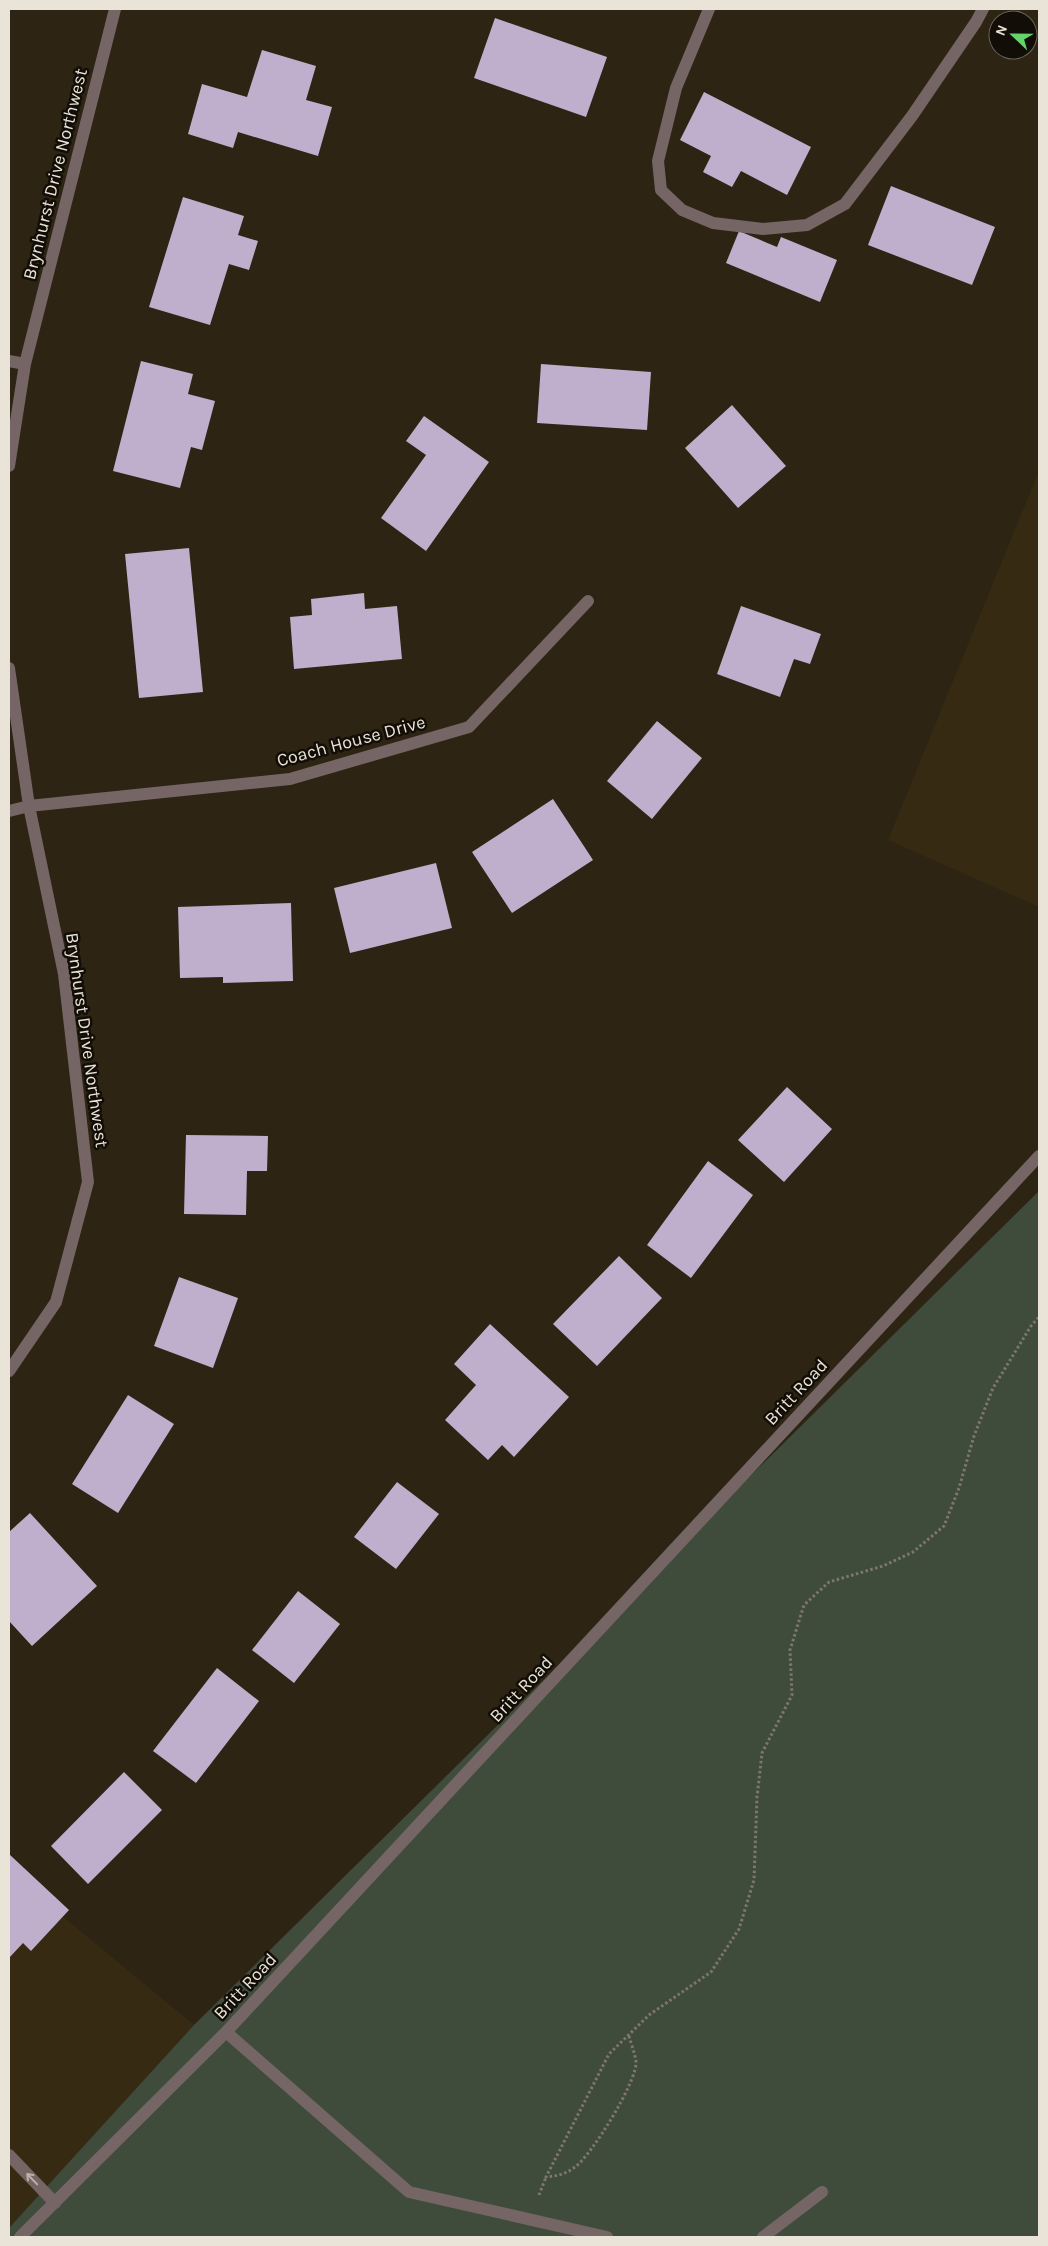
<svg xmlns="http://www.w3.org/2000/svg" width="1048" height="2246" font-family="Karla,sans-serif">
<rect width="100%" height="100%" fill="#2d2413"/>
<path fill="#372a12" d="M1039,471V907L888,840Z
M9,1872L194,2025L9,2228Z"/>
<path fill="#3f4c3c" d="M1039,1191V2237H9V2228L194,2025Z"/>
<path fill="#c0aecd" d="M495,18L607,57L586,117L474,78Z
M262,50L316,66L306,100L332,107L318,156L238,132L233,148L188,134L202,84L247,97Z
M704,92L811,147L787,195L741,171L732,187L703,172L711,156L680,140Z
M891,186L995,227L972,285L868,245Z
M183,197L244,216L238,235L258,241L249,270L229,264L210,325L149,307Z
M739,231L777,247L781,237L837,260L820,302L726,263Z
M141,361L193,374L188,394L215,401L202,450L191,447L180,488L113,471Z
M541,364L651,372L647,430L537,423Z
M732,405L786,466L738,508L685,448Z
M424,416L489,462L426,551L381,518L426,455L406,441Z
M189,548L203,692L139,698L125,554Z
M364,593L365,609L397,606L402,659L294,669L290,617L312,615L311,599Z
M741,606L821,634L810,664L794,659L780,697L717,674Z
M657,721L702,758L652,819L607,781Z
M553,799L593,860L512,913L472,852Z
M436,863L452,928L350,953L334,888Z
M291,903L293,981L223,983V977L180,978L178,907Z
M787,1087L832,1129L784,1182L738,1140Z
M186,1135L268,1136L267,1171H247L246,1215L184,1214Z
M708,1161L753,1195L691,1278L647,1245Z
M619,1256L662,1298L597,1366L553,1324Z
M179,1277L238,1298L213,1368L154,1346Z
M490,1324L569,1397L514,1457L502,1445L488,1460L445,1420L476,1385L454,1364Z
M128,1395L174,1424L118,1513L72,1484Z
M397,1482L439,1514L396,1569L354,1537Z
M30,1513L97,1586L32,1646L9,1621V1532Z
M298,1591L340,1624L294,1683L252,1650Z
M217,1668L259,1701L196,1783L153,1751Z
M124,1772L162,1810L88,1884L51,1846Z
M9,1854L69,1910L31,1951L23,1943L9,1958Z"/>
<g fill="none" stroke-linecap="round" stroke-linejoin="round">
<path stroke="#7f7769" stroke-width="3" stroke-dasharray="2.5 2.5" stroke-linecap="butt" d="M629,2036C631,2044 635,2053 636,2062C637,2082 591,2156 575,2167C566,2174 557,2176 546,2177L609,2054L649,2015L711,1972L739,1929L754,1880L757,1797L762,1753L792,1695L790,1650L804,1605L829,1582L883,1566L913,1552L944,1526L959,1488L974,1436L993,1388L1031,1326L1039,1317
M539,2195L546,2177"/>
<path stroke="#756565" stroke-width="12" d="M709,9L676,88L658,161L661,190L682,210L713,223L763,229L807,225L845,204L912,116L976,22L983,9
M9,361L25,364
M9,466L25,364L115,9
M9,668L29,806L64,974L88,1182L56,1302L9,1371
M9,811L29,806L290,779L469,727L588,601
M226,2032L409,2192L607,2237
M9,2155L55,2203
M20,2237L226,2032L1039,1156
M763,2237L822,2192"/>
</g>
<defs><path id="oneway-shaft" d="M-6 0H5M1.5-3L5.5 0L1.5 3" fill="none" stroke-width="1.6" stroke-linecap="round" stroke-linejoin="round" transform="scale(1.25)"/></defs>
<use stroke="#bbb1aa" href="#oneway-shaft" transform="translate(32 2179) rotate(-134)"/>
<g text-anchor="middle" stroke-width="5" stroke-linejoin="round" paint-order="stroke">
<g font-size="18" fill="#e9e3d8" stroke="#120e07">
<text transform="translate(55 174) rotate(-76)" y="6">Brynhurst Drive Northwest</text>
<text transform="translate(351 741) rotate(-15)" y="6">Coach House Drive</text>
<text transform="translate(87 1040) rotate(82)" y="6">Brynhurst Drive Northwest</text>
<text transform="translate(796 1392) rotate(-47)" y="6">Britt Road</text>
<text transform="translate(521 1689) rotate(-47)" y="6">Britt Road</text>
<text transform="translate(245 1986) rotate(-47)" y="6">Britt Road</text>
</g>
</g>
<rect width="1048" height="2246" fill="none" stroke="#e9e3d8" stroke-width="20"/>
<g transform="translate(1013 35) rotate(292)"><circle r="24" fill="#120e07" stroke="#68635b"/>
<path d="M0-4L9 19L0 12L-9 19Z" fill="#62d469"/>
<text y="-8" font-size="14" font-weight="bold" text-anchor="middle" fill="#e9e3d8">N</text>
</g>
</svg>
